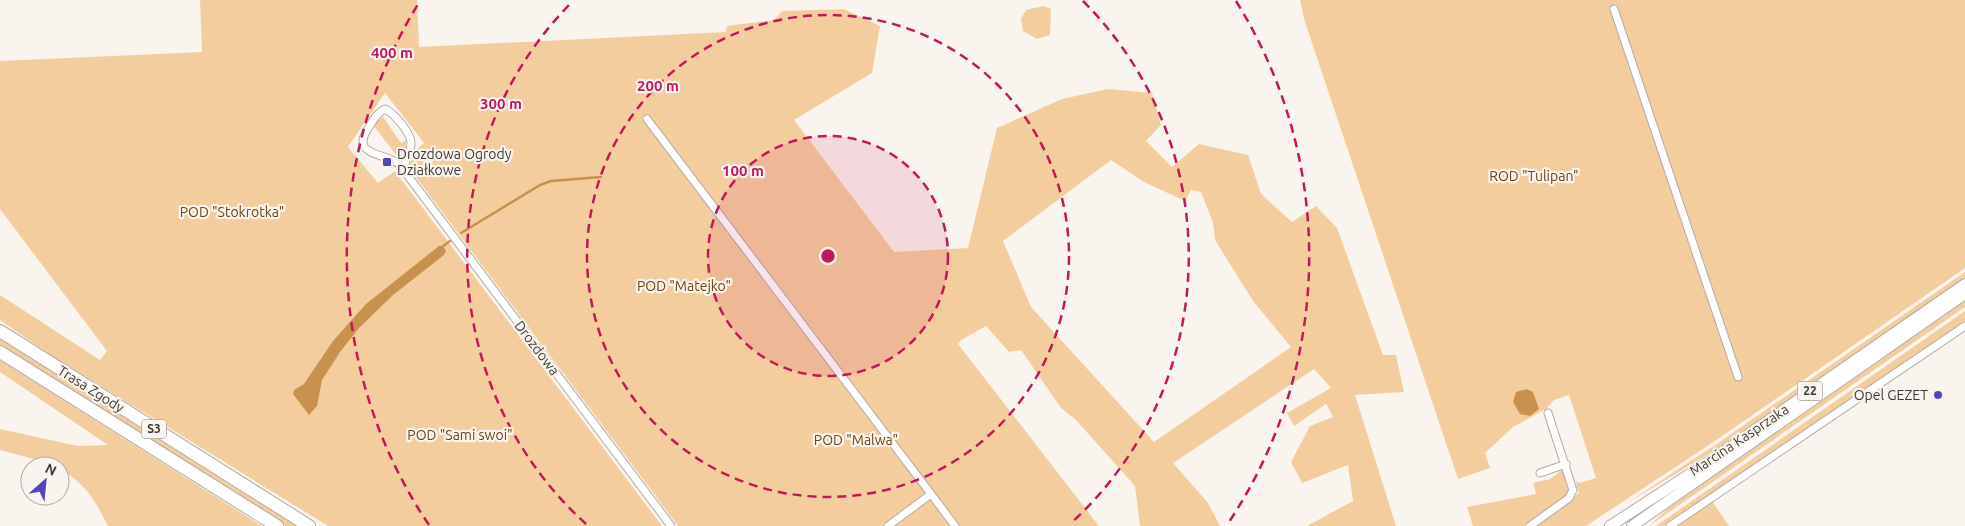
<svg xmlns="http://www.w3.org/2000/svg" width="1965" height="526" font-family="Ubuntu,sans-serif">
<rect width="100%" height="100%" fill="#faf4ee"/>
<path fill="#f4cd9f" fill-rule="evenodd" d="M200,0H417L419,47L726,32L727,26L774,20L782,11L844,9L880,26L872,73L794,120L894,252L968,248L997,128L1062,99L1108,89L1152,93L1161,125L1146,141L1172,167L1199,144L1248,155L1261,194L1292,222L1316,206L1337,228L1383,355H1396L1404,392L1355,395L1396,526H1307L1353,501L1348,465L1302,483L1291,462L1310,426L1333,417L1326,404L1294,426L1287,413L1331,388L1314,369L1173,463L1208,503L1220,526H1140L1135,486L1076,420L1061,408L1021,350L1009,352L986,326L961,340L958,344L1099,526H678L409,168L414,152L424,143L385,93L348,147L378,183L395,171L662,526H328L49,354L0,320V295L100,360L107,351L0,209V61L202,52ZM1111,160L1144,182L1185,201L1191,190L1201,192L1213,223L1215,240L1253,301L1291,347L1154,442L1031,307L1003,241Z
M1300,0H1965V268L1718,439L1586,526H1538V523L1579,493L1576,481L1580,483L1596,478L1569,395L1554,400L1546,409L1513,427L1485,453L1490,468L1458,479L1304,19Z
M1043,6L1051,9L1050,35L1037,39L1023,31L1021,19L1026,10Z
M383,117L401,143L406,140L405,151L399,155H396L374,126L375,122Z
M1965,272V278L1722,446L1624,505L1718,443Z
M1965,300V307L1649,526L1668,508Z
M1965,311V322L1665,526H1656Z
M0,337L300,526H286L0,347Z
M0,360L262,526H108C94,499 87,485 60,469V466L0,450V429L78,446L108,445L0,372Z
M1561,471L1565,472L1571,489L1567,497L1524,526H1473L1467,507L1536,494L1533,483L1550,479Z
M1712,501L1729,526H1676Z"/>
<path fill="#c8924e" d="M439,246H443L446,251L444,255L393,295L359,328L340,352L322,380L317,406L309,415L293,394L294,390L304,384L333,341L366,304Z
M1527,389L1533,392L1539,409L1530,416L1520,414L1513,402L1516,392Z"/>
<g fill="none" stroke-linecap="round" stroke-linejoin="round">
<path stroke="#c8924e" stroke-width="2.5" d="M461,233L540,185L551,181L601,177
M442,247L450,241"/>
<g stroke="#b2aca6" stroke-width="9">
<path id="street" d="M1614,9L1738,377
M647,119L931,494
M404,170C404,160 411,152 411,143C411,133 394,113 385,109C377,113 374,119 369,127C349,156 383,152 399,164L671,526
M1540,473L1566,464
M888,526L931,494L955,526
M1530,526L1569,498L1573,490L1548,413
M1670,526L1965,326"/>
</g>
<g stroke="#b2aca6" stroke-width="12">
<path id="primary" d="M1610,526L1716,457L1965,284
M1632,526L1965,294"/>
</g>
<g stroke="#b2aca6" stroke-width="14">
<path id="highway" d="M0,331L309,526
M0,352L277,526"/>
</g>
<use href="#street" stroke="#fff" stroke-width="7"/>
<use href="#primary" stroke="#fff" stroke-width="10"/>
<use href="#highway" stroke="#fff" stroke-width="12"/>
</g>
<circle cx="828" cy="256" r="120" fill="#c2185b" fill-opacity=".12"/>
<g fill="none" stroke="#c2185b" stroke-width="2.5" stroke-dasharray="9 6">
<circle cx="828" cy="256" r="120"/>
<circle cx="828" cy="256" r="241"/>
<path d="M586 524A361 361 0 0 1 573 1M1083 1A361 361 0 0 1 1070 524"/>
<path d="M429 525A481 481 0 0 1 420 1M1236 1A481 481 0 0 1 1227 525"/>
</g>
<g fill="#5047be" stroke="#faf4ee" stroke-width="2">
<rect x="382" y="157" width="10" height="10" rx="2.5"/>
<circle cx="1938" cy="395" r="5"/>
</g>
<g text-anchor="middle" stroke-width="4.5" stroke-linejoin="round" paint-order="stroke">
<g fill="#faf4ee" stroke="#76726f" stroke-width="1">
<rect x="1797.5" y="381.5" width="25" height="19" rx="4"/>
<rect x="141.5" y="419.5" width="25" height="19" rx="4"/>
</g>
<g font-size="12" font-weight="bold" fill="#3d3b38">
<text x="1810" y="395">22</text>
<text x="154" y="433">S3</text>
</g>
<g font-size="14" fill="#3d3b38" stroke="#faf4ee" text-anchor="start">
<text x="397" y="159">Drozdowa Ogrody<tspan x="397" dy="16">Działkowe</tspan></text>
<text x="1928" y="400" text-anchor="end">Opel GEZET</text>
</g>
<g font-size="14" fill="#6c4713" stroke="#faf4ee">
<text x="1534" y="181">ROD "Tulipan"</text>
<text x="232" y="217">POD "Stokrotka"</text>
<text x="684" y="291">POD "Matejko"</text>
<text x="460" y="440">POD "Sami swoi"</text>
<text x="856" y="445">POD "Malwa"</text>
</g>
<g font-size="14" fill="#3d3b38" stroke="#faf4ee">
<text transform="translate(537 348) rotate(53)" y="5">Drozdowa</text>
<text transform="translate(91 389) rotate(32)" y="5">Trasa Zgody</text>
<text transform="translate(1739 440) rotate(-34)" y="5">Marcina Kasprzaka</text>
</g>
</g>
<circle cx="828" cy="256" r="8" fill="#c2185b" stroke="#faf4ee" stroke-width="2.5"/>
<g font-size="15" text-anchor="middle" font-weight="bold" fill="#c2185b" stroke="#faf4ee" stroke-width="4.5" stroke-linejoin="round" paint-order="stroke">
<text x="392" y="58">400 m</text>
<text x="658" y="91">200 m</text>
<text x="501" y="109">300 m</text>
<text x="743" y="176">100 m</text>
</g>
<g transform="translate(45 481) rotate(27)"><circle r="24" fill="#faf4ee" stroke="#aeaaa5"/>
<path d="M0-4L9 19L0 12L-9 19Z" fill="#5047be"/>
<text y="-8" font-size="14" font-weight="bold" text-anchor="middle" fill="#3d3b38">N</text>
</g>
</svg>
